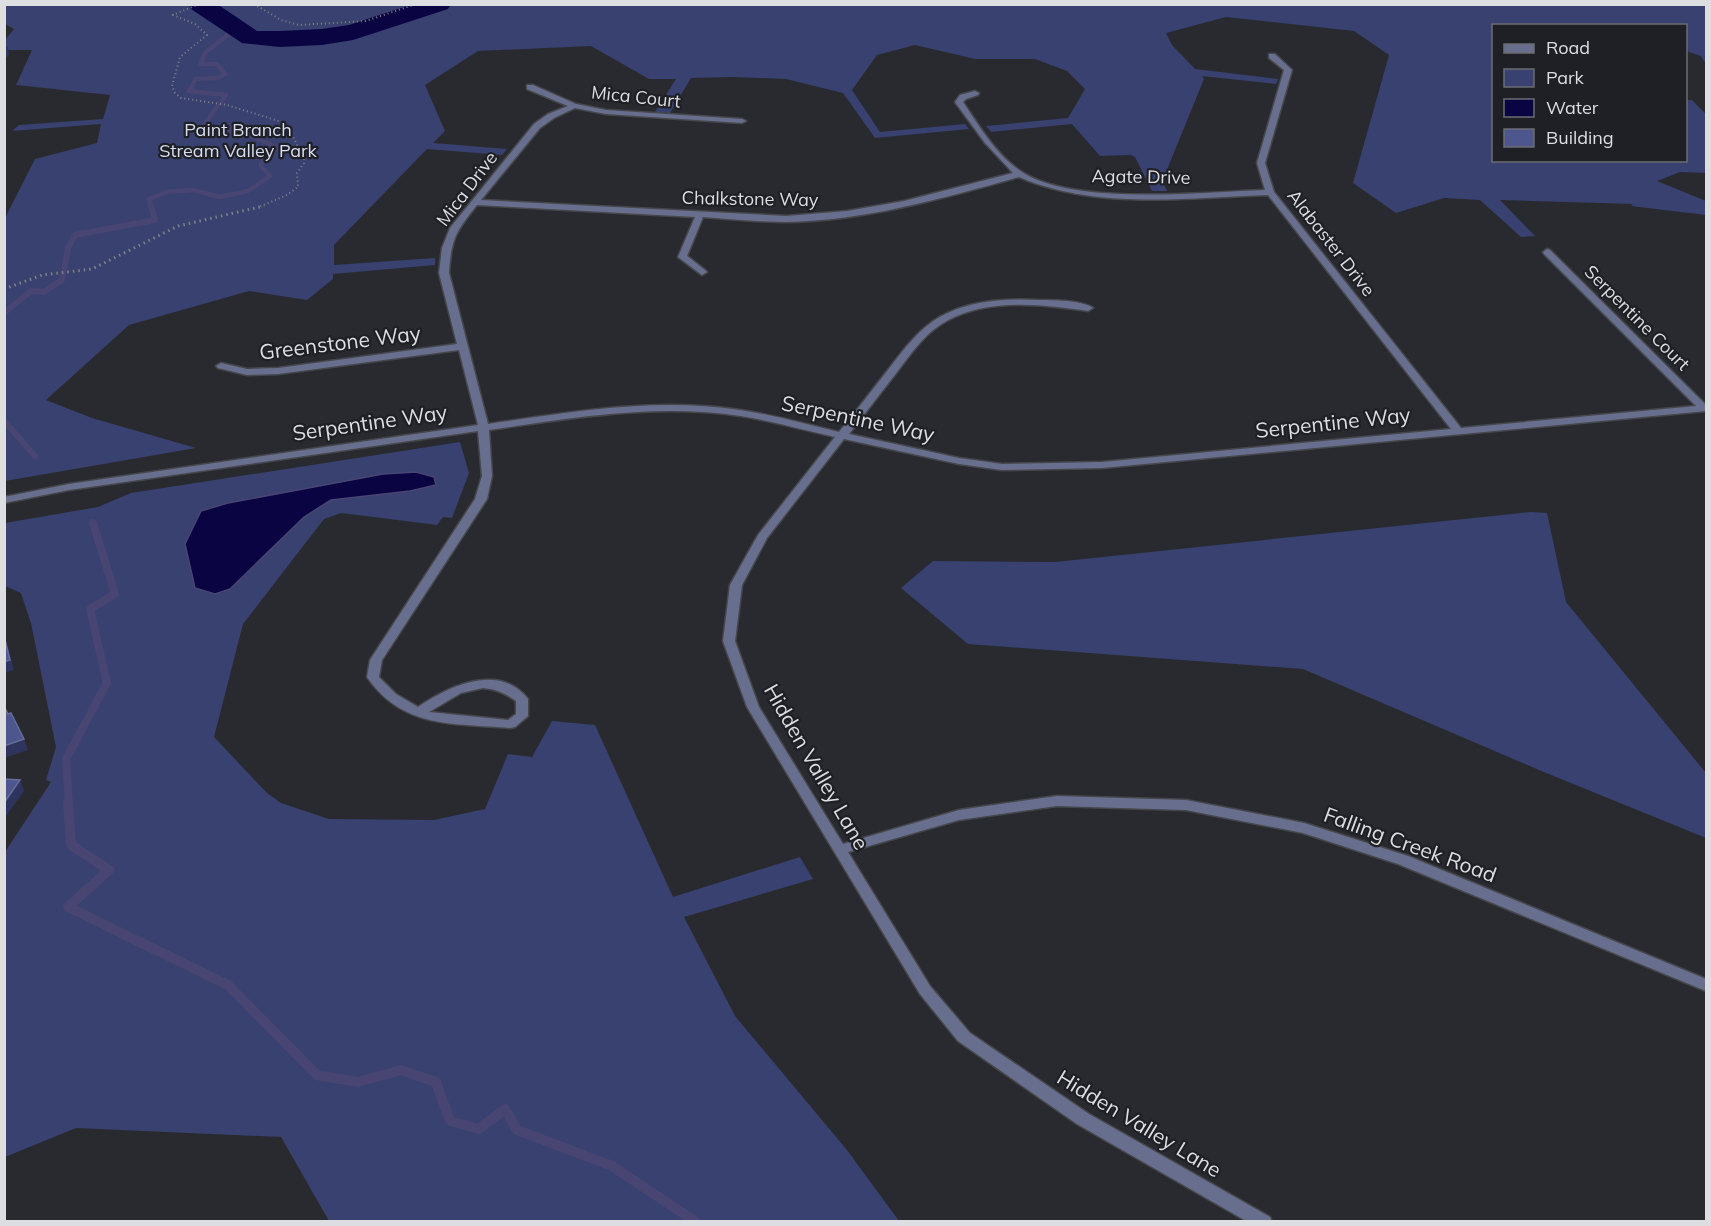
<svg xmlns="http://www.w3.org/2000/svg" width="1711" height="1226" font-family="Mulish,sans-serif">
<rect width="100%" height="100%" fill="#292a2f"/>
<path fill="#38416f" d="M5,5H1706V64L1701,56L1686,51V26H1494V160H1686V100H1692L1706,114V173L1680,172L1657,181L1706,201V215L1631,206L1633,204L1500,200L1535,236L1521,237L1480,200L1444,198L1396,213L1353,183L1389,55L1354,31L1226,17L1166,33L1172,45L1195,69L1278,79L1276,84L1202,76L1204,79L1164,177L1158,173L1167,191H1152L1135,157L1131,155L1100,156L1072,124L991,132L986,126L1068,118L1085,89L1067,71L1035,59H975L915,45L877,55L852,90L880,132L965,124L969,129L875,138L843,93L786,79L732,77L691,78L670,113L655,112L676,79H649L591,46L478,51L425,85L445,131L433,143L507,149L502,155L427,149L334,245V265L435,258V265L333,274V279L307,300L249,291L129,325L46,400L92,418L196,448L5,481L4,220L35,159L97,143L101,124L12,131L19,125L103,119L110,95L16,85L32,50H5V40L14,29L5,24Z
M460,442L469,473L452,518L443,517L437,525L341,513L324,519L243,624L214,737L267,793L281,803L329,819L434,820L485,809L508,754L532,757L552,721L595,725L673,897L800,857L813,879L684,917L735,1016L847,1150L899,1221H329L281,1137L76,1128L5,1157V852L51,782L46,780L56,747L31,623L21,593L5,586V523L98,507L131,493Z
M1530,512L1547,513L1566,602L1706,773V838L1539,770L1303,669L968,644L901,588L933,561L1055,562Z"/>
<path fill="#0a0443" stroke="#494573" stroke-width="1.5" d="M416,472L434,477L436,485L410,491L331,500L304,517L230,589L215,594L195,588L185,544L201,511L228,503L383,474Z"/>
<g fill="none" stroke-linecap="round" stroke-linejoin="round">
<path stroke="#494573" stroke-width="4.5" d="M151,207L149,199L167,192L194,190L219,197L248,191L270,176L261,166L263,154L278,148L236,129H201L226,95L189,91L196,79L217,78L225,74L217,64H200L206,52L235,29"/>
<path stroke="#494573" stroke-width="6" d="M4,313L31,291L44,292L62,280L68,248L75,235L155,220L151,206
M4,421L35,456"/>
<path stroke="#494573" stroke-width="8" d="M69,803L66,759L107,683L90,609L115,594L93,523"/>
<path stroke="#494573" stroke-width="10" d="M68,802L71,845L109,870L68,907L228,985L317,1075L358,1082L401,1070L436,1082L450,1121L479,1129L505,1109L517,1130L612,1166L696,1222"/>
<path fill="#0a0443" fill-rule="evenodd" d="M188,4H217L257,31H280L322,29L349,25L413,4H451L448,9L353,40L322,45L280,47L242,43L191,9Z"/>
<g stroke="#46474c" stroke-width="3">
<path id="minor" d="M1269,54H1275L1292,70L1265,163L1274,192L1461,428L1696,406L1544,254L1543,252L1547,249L1550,250L1706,405V411L1102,468L1002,470L959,464L844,439L767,538L742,585L735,641L759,707L843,844L959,810L1057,796L1186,800L1304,823L1408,856L1706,979V991L1398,864L1303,833L1186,810L1057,806L959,820L848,852L930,986L970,1033L1089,1114L1270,1217L1272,1222H1248L1077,1124L958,1041L920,994L747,707L723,641L730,585L758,535L835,437C804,430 772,421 741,416C656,403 572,418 489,430L492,476L487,499L382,660L379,677L396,694L418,707C449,686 499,662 528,699V716L515,727L510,728C453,723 403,729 367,677L370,660L475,499L482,476L478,431L69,490L4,503V497L69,484L478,425L459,350L278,374L247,375L218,368L216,366L221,363L247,369L278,368L457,344L439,273L442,248L450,228L534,124L548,114L568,106L527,89V85H533L576,104L606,110L742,119L746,121L742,123L606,114L575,108L554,118L540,128L481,200L786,216L847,211L904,201L1013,173L985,143L955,102L960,95L975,91L979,93L978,95L966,99L963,102C979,126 997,156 1022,172C1074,206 1203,192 1265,190L1257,163L1284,70L1269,58ZM1019,177C1096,210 1185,198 1268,195L1451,429L1102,462L1002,464L959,458L849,434C865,413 881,393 897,372C910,355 922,337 940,325C983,297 1040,304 1088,311L1093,308C1082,300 1052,300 1039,300C1004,298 961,301 932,322C914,335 901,353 888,370C872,390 856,411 839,432C806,424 773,415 740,410C655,397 571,412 488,424L449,273C451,239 456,231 477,205L695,217L678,257L702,275L707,272L705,270L687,256L703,217C731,219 758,222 786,222C864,221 944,198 1019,177ZM483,688C496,689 505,693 516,701V714L508,720L429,712L461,693Z"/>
</g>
<path stroke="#808186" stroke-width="2" stroke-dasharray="1 3" stroke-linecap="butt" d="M199,4L173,15L195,24L207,35L180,57L172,86L175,93L181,98L227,105L282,122L291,133L304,158V163L297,173L298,187L287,195L259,207
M254,4L281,20L299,25L366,21L416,4"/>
<path stroke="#808186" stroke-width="3" stroke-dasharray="1.5 4" stroke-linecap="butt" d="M4,289L42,275L92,269L178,226L264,206"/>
<use href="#minor" fill="#686f8e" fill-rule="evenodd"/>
</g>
<path fill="#2e345d" d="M7,46L9,54L4,62V51Z
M4,631L14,670L4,673Z
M24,739L28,750L4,758V746Z
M20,780L24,791L4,819V803Z"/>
<path fill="#4e578d" stroke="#656c9a" stroke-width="1.5" d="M4,636L10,660L4,662Z
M4,706L8,714L11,713L24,739L4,746Z
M4,779L20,780L4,803Z"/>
<g text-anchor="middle" stroke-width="4.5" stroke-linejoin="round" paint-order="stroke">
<g font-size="18" fill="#dddee2" stroke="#1f2025">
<text transform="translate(636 97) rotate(6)" y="6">Mica Court</text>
<text transform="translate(1141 177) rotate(1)" y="6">Agate Drive</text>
<text transform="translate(467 189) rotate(-53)" y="6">Mica Drive</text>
<text transform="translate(750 199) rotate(1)" y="6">Chalkstone Way</text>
<text transform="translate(1331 243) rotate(52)" y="6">Alabaster Drive</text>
<text transform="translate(1637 318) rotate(45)" y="6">Serpentine Court</text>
</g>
<g font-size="18" fill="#d8ddf1" stroke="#1f2025">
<text x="238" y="136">Paint Branch<tspan x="238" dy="21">Stream Valley Park</tspan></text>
</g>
<g font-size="21" fill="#dddee2" stroke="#1f2025">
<text transform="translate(340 343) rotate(-7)" y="7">Greenstone Way</text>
<text transform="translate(858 419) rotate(12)" y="7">Serpentine Way</text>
<text transform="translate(370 423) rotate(-8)" y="7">Serpentine Way</text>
<text transform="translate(1333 423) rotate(-6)" y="7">Serpentine Way</text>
<text transform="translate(816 767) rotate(60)" y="7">Hidden Valley Lane</text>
<text transform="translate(1410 845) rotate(20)" y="7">Falling Creek Road</text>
<text transform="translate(1139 1124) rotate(31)" y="7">Hidden Valley Lane</text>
</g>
</g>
<rect width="1711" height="1226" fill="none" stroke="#dddee2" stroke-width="12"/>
<rect x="1492" y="24" width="195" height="138" fill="#1f2025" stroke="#6b6c71" stroke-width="1.5"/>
<rect x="1504" y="44" width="30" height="9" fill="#686f8e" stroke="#6b6c71" stroke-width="1.5"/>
<text x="1546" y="54" font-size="18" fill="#dddee2">Road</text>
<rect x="1504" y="69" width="30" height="18" fill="#38416f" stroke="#6b6c71" stroke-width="1.5"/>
<text x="1546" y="84" font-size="18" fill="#dddee2">Park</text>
<rect x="1504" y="99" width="30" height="18" fill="#0a0443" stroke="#6b6c71" stroke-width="1.5"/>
<text x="1546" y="114" font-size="18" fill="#dddee2">Water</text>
<rect x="1504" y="129" width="30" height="18" fill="#4e578d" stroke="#6b6c71" stroke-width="1.5"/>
<text x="1546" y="144" font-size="18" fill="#dddee2">Building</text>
</svg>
